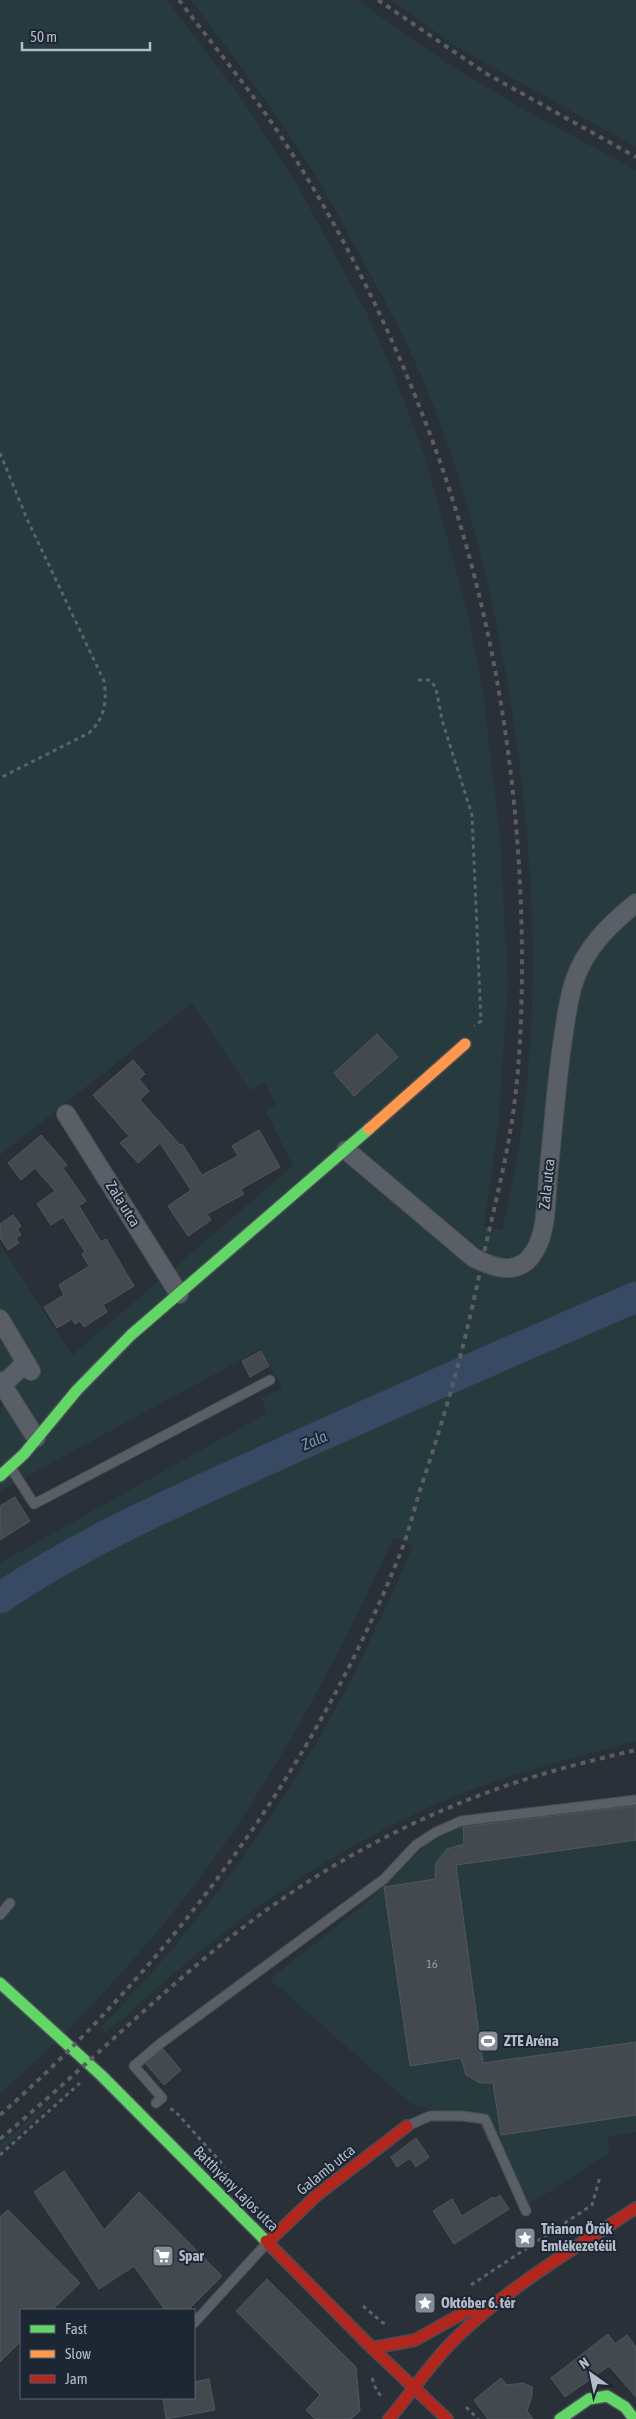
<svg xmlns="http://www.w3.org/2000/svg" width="636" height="2419" font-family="'Asap Condensed',sans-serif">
<rect width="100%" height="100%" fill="#2a3038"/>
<path fill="#273a3e" d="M0,0H167L244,102L299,188L367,314L392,370L425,456L468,615L483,691L500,838L508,983L498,1129L484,1226L502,1230C542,1067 539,898 515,732C497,606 467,481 416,364C402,332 385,301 368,270C350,237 333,204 313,172C276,112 233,56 191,0H357L448,64L521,108L636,170V1741C575,1757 514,1773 455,1796C383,1826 312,1867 248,1914C199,1950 153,1992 106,2033L101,2027C197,1930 277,1817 342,1697C368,1648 390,1597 413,1547L394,1537C340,1654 279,1771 202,1875C142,1955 74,2028 0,2094V1563L267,1413L261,1398L282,1388L261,1349L0,1491V1408L4,1404L0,1398V1244L72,1355L293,1166L266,1111L276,1104L264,1082L250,1091L192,1003L0,1155Z
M391,0H636V147L455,46Z
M636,1798V2132L608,2137L610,2153L523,2208L478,2123L410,2103L270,1979L373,1897L425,1845L462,1824Z
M66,2088L0,2153V2144Z"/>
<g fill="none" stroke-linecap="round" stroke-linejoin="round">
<path stroke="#384963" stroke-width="31" d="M0,1598C84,1541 177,1501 269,1459C391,1404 513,1350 636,1297"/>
</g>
<path fill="#444950" stroke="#52575f" d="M377,1034L398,1057L354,1096L334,1073Z
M133,1060L145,1074L139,1079L149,1091L140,1100L180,1145L182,1144L202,1175L238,1156L232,1146L259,1130L280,1167L241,1189L244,1194L207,1214L211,1220L188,1236L168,1206L191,1190L160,1143L138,1163L120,1143L129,1136L93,1095Z
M41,1135L67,1165L63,1168L86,1201L79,1206L101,1242L106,1239L134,1286L103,1305L107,1312L84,1327L80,1321L75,1324L72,1319L57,1328L44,1307L64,1295L59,1285L89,1266L82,1254L85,1252L63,1217L51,1225L37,1204L55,1191L35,1168L21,1180L8,1163Z
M13,1215L21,1226L17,1229L21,1235L16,1238L19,1243L8,1250L0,1238V1224Z
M261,1351L269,1366L250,1377L242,1361Z
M15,1497L30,1521L0,1540V1506Z
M636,1806V1840L456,1865L483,2063L636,2042V2115L501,2135L493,2083H480L466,2075L461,2058L410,2066L384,1887L435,1879L436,1863L447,1849L464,1844L463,1827Z
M163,2049L181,2070L164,2085L146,2064Z
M416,2138L429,2157L416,2167L410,2158L397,2167L391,2157Z
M64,2171L104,2230L139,2192L222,2276L188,2310H165L134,2266L99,2289L34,2192Z
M500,2195L509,2209L454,2244L433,2211L452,2199L462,2216L493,2197L494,2199Z
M8,2210L80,2283L52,2310H21V2341L0,2362V2217Z
M267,2279L356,2367L360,2411L351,2419H315L306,2410L320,2395L236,2311Z
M608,2334L615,2344L627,2335L636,2347V2397L609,2366L565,2397L551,2378Z
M501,2378L507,2385L523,2383L532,2387V2396L527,2411L533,2419H488L474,2400Z
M209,2379L215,2410L166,2419L163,2398H194V2382Z"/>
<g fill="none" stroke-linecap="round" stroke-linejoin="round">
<g stroke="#484c53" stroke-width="11">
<path id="lane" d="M11,1468L34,1504L270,1380
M0,1915L10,1903
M156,2103L162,2098L134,2066L161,2043L384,1879L416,1845L436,1832L461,1821L636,1800
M407,2126L430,2116H462L485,2119L526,2211
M194,2323L266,2244"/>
</g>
<g stroke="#484c53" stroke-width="20">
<path id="street" d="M66,1114L179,1294
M346,1150L474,1258C494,1268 519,1277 534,1252C547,1232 546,1201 548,1178C553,1131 556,1085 563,1038C566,1020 568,1000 574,982C585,948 609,925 636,903
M0,1319L31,1371
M0,1381L36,1438
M3,1385L26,1362"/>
</g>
<g stroke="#484c53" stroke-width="14">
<path id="fast" d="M0,1476L24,1454L77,1390L131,1335L369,1129
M0,1983L102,2076L266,2241
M560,2419L589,2399L607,2396L625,2407L634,2419"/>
</g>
<g stroke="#484c53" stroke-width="14">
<path id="slow" d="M369,1129L465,1044"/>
</g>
<g stroke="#484c53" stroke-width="14">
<path id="jam" d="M266,2241L372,2348L447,2419
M268,2242L317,2195L407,2126
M372,2348L415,2340L476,2306
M389,2419C412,2392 431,2362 457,2337C510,2286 575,2248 636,2208"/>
</g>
<path stroke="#5d636a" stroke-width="3" stroke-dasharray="4 4" stroke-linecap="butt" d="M0,453L27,519L104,681C107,702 105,718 89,733L0,778
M418,680H430L436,688L442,720L472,815L481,1021L474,1026
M170,2109L174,2110L225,2167
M0,2155L80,2083
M471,2285L592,2205L600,2177
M363,2306L383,2323L388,2324
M372,2378L377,2392L382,2396
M466,2407L478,2419"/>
<use href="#lane" stroke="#5a5e66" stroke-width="9"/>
<use href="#street" stroke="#5a5e66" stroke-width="18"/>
<use href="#fast" stroke="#63d668" stroke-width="11"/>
<use href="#slow" stroke="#ff974d" stroke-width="11"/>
<use href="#jam" stroke="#b3261e" stroke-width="11"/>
<path stroke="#595d64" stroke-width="4" stroke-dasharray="5 5" stroke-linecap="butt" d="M378,0L487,74L636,157
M0,2115C172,1963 315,1768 400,1554C409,1532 414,1509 421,1487C445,1416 465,1345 480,1271C490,1225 502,1179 510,1133C520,1075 522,1015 522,957C521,789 495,618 439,459C399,346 345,233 278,132C248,87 212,44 179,0
M0,2139C82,2071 157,1994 241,1929C321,1867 412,1818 508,1785C549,1771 593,1760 636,1750"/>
</g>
<defs>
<g id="stadium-square" transform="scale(1.125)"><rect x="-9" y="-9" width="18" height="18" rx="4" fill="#848b96" stroke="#1d2633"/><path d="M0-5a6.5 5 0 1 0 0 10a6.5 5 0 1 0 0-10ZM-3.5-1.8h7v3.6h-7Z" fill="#fff"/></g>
<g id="sight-square" transform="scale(1.125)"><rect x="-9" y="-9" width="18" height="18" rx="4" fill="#848b96" stroke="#1d2633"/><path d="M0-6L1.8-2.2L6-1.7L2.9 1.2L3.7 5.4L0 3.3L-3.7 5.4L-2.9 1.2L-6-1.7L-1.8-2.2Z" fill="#fff"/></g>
<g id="supermarket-square" transform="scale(1.125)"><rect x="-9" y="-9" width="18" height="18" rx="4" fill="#848b96" stroke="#1d2633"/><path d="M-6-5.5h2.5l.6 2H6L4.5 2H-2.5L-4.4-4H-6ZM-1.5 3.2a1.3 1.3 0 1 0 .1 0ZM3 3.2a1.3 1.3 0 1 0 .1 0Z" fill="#fff"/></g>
</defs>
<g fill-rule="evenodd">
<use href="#stadium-square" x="488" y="2041"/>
<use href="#sight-square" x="525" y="2238"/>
<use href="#supermarket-square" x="163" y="2256"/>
<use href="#sight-square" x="425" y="2303"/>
</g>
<g text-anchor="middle" stroke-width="4" stroke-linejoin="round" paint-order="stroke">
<g font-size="12" fill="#989fab">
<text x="432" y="1968">16</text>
</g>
<g font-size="15" fill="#b4bcc9" stroke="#1d2633">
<text transform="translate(547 1184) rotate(-84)" y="5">Zala utca</text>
<text transform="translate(123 1204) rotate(58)" y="5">Zala utca</text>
<text transform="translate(326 2170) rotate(-39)" y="5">Galamb utca</text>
<text transform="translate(236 2189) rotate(45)" y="5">Batthyány Lajos utca</text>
</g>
<g font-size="15" font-weight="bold" fill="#b4bcc9" stroke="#1d2633" text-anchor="start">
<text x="504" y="2046">ZTE Aréna</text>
<text x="541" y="2234">Trianon Örök<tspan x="541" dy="17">Emlékezetéül</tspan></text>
<text x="179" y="2261">Spar</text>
<text x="441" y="2308">Október 6. tér</text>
</g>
<g font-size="16" font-style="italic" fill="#7c92b1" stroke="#1d2633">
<text transform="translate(314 1440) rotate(-24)" y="6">Zala</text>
</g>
</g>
<rect x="20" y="2309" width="175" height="90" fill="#1d2633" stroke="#59626f"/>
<rect x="30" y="2325" width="25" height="8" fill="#63d668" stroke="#59626f"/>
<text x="65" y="2334" font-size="15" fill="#b4bcc9">Fast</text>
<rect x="30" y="2350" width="25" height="8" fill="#ff974d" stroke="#59626f"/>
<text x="65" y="2359" font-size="15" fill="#b4bcc9">Slow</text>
<rect x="30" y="2375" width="25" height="8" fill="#b3261e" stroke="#59626f"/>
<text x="65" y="2384" font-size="15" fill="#b4bcc9">Jam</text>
<g transform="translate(591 2374) rotate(327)" stroke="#1d2633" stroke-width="4" paint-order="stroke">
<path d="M0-4L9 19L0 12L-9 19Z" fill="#b4bcc9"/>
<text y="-8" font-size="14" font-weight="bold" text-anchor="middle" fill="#b4bcc9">N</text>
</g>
<path d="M22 42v8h128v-8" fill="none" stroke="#b4bcc9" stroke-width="2.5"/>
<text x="30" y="42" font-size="15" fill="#b4bcc9" stroke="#1d2633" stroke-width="4" paint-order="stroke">50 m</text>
</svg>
